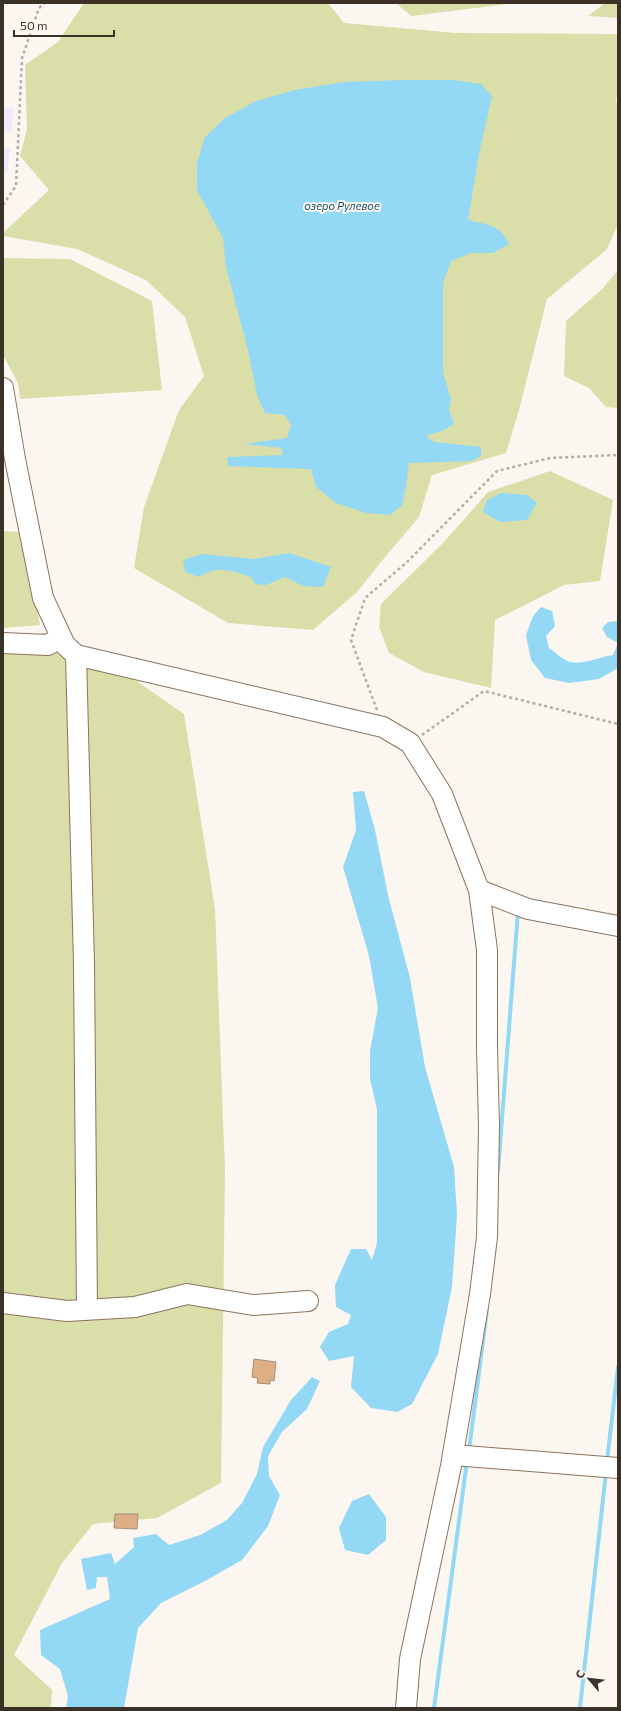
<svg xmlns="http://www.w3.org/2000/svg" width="621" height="1711" font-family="Commissioner,sans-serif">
<rect width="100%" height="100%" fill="#fcf6f1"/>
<path fill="#f0e9ff" d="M3,107L14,108L11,132L3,131Z
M3,148H10L7,174H3Z"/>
<path fill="#dadea8" d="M84,3H328L344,23L456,33L618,34V86L616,101L618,107V224L607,249L547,299L519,410L506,453L432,475L419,517L380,563L357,592L313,630L228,623L134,568L144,507L179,410L204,376L185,317L146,280L77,249L3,236V233L49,190L20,156L27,129L25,65L58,42Z
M396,3H517L411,16Z
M605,3H618V18L588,16Z
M3,258L70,259L152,301L162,390L20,399L18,383L3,355Z
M618,270V408L606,407L589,388L564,376L566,321L603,288Z
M550,471L613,500L600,581L564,585L495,620L491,688L424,672L389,653L379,627L381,604L444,542L488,492Z
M3,531L22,532L40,625L3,628Z
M47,633L67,662L125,673L184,714L215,909L225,1170L221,1483L157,1518L93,1524L62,1563L14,1655L52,1690L51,1708H3V637Z"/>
<path fill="#93d8f5" d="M402,80H454L481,84L492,96L479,154L468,220C487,225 500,224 509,244L493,253H471L451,261L443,283V373L451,399L449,410L454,424L444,430L426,436L434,442L481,447V456L472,461L409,463L406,487L402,505L390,515L366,513L336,503L316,487L311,469L228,466L227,457L283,455L281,448L244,444L287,438L291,425L285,415L265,413L257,395L248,350L226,267L223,238L197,190V163L205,137L225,118L256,101L295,90L344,82Z
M501,493L527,495L537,503L527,520L500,522L483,512L487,500Z
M289,553L331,567L323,587L303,586L285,577L266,585L255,584L251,577C232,571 217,564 199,577L185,572L183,560L202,554L254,559Z
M541,607L552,611L555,626L546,636L549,648C555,652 563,660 570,662C583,665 599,657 613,655L618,643L607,637L602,628L608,622L618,621V668L599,679L569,683L545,678L531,660L526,635L533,616Z
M364,791L375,830L388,895L410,978L425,1067L454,1167L457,1215L452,1287L438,1354L412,1404L397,1412L371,1408L351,1387L354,1356L329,1361L320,1347L329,1332L348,1324L351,1315L336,1307L335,1285L351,1249H366L372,1260L377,1243V1109L370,1079V1051L378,1008L369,956L343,867L356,830L353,792Z
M312,1377L320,1381L307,1409L282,1432L268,1456L269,1476L280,1495L268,1526L242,1560L205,1581L161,1603L138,1628L124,1708H66L68,1696L60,1669L41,1655L40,1630L110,1599L107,1577H97L96,1588L87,1590L81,1559L111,1553L115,1564L134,1547L133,1538L156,1534L169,1545L200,1535L227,1520L242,1503L257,1474L263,1447L291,1400Z
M369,1494L386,1517V1540L368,1555L345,1550L339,1528L352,1501Z"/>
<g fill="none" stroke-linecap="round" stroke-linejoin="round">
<path stroke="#93d8f5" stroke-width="4" d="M498,1171L518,911
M469,1450L487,1310
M607,1461L618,1367
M434,1708L467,1461
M580,1708L606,1472"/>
</g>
<path fill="#deaf84" stroke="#a78d75" d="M254,1359L276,1362L274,1381L270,1380V1384L257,1383L258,1378L252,1377Z
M115,1514H138L137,1529L114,1528Z"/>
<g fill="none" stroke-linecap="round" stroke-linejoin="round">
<g stroke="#8d735c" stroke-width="22">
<path id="minor" d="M3,388L15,459L43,598L65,645L76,655L383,727L410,743L442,794L479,890L487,950V1049L489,1126L487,1237L480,1294L451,1466L410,1659L406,1708
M3,643L48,645L61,637
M76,655L84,964L87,1310
M479,890L528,909L618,926
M3,1303L67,1311L135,1307L187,1294L253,1305L308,1301
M453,1455L618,1468"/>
</g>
<path stroke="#b4ada6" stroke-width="2.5" stroke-dasharray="3 3" stroke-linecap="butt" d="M3,205L16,186L22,58L39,8L45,3
M377,710L351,640L365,598L406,563L497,471L550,458L618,455
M422,735L484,691L618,724"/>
<use href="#minor" stroke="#fff" stroke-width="20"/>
</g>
<g text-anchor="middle" stroke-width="4" stroke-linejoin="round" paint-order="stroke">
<g font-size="11" font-style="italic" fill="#195065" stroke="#fcf6f1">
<text x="342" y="210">озеро Рулевое</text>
</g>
</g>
<rect width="621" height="1711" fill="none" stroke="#3c3127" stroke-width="8"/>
<g transform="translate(589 1679) rotate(298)" stroke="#fcf6f1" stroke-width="3" paint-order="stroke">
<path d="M0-3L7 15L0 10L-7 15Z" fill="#3c3127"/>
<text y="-6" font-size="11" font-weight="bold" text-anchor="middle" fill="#3c3127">С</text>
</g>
<path d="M14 30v6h100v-6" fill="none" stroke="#3c3127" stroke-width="2"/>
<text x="20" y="30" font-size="12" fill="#3c3127" stroke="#fcf6f1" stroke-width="3" paint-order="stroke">50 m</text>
</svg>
